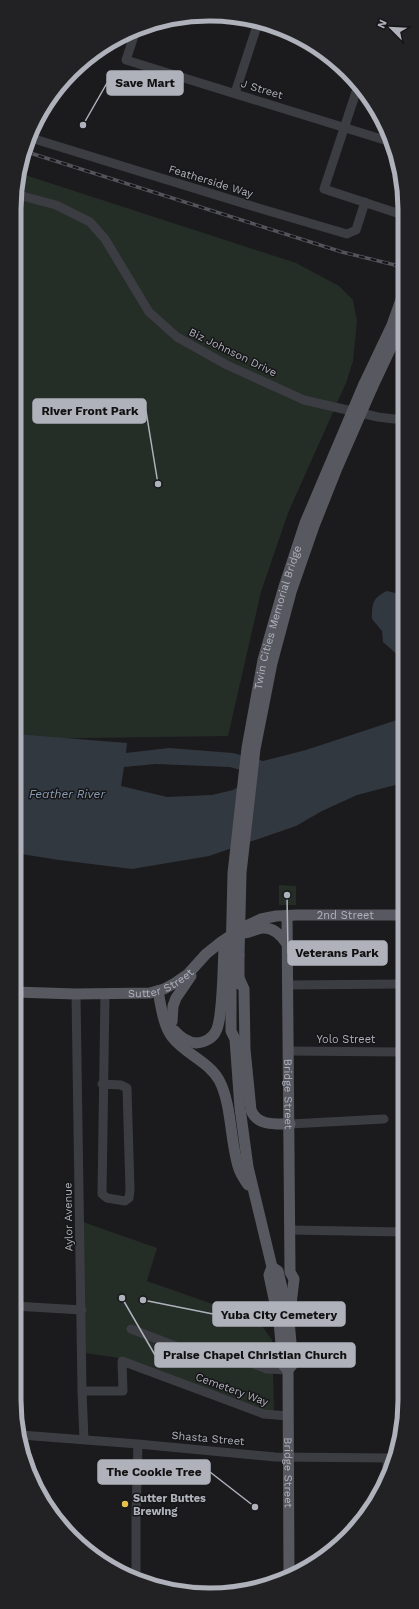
<svg xmlns="http://www.w3.org/2000/svg" width="419" height="1609" font-family="'Work Sans',sans-serif">
<rect width="100%" height="100%" fill="#1b1b1d"/>
<path fill="#252d27" d="M19,173L296,263L339,286L353,300L357,321L353,361L346,383L288,513L261,592L228,736L15,739L16,184Z
M279,885L296,886V905H279Z
M83,1222L157,1248L147,1281L258,1320L272,1340L274,1411L265,1412L119,1358L85,1353Z"/>
<path fill="#323840" fill-rule="evenodd" d="M387,591L403,595V657H400L383,642L382,631L372,619C372,604 372,598 387,591Z
M403,718V783L357,795L322,811L296,826L209,856L132,869L59,860L15,853V734L127,743L126,753L169,748L233,753L263,761L306,750ZM156,764L230,767L244,771L245,782L233,790L212,795L167,797L121,786L124,767Z"/>
<g fill="none" stroke-linecap="round" stroke-linejoin="round">
<path stroke="#3c3d42" stroke-width="9" d="M135,33L126,60L391,142
M358,86L324,189L403,215
M235,93L258,23
M31,138L265,210L347,234L356,230L365,202
M16,195L22,196L56,205L90,222L105,239L149,312L177,337L227,365L304,400L378,417L394,419L403,418
M288,985L403,984
M76,994L82,1391L84,1440
M288,1051L403,1052
M102,1084L121,1085L127,1088L130,1190L129,1198L125,1201L107,1198L102,1194L105,994
M290,1124L384,1119
M290,1230L403,1232
M14,1306L82,1310
M131,1329L191,1352L211,1348L267,1369L288,1370
M82,1391H123L122,1361L264,1414L288,1416
M21,1435L138,1444L275,1457L392,1458
M387,1459V1474
M136,1578V1514L138,1444
M168,1587L223,1591"/>
<g stroke="#585960" stroke-width="11">
<path d="M364,384L392,325L403,294"/>
<path d="M372,388L395,339L398,336L403,326"/>
<path id="s1" d="M287,916L290,1272L294,1279L289,1321"/>
<path d="M243,933C249,933 253,930 258,929C271,925 281,935 287,944"/>
<path d="M239,955V984"/>
<path d="M231,960V1031L235,1039L240,1108L248,1167L272,1267L269,1275L279,1322L283,1365L288,1370"/>
<path d="M239,978L244,989L245,1049L251,1110C257,1126 275,1124 290,1124"/>
<path d="M158,991C161,1006 163,1025 172,1037C185,1054 208,1061 219,1080C232,1104 230,1143 239,1169C241,1175 245,1180 248,1185"/>
<path id="s2" d="M15,992L76,994L150,993L164,989L175,983L188,974L206,954L221,942L242,928L261,919L276,916L297,915H403"/>
<path d="M172,1022L173,1006L176,998L191,976"/>
<path d="M175,1031C180,1037 187,1042 196,1043C204,1043 213,1038 216,1031C223,1018 223,965 224,948"/>
<path id="s3" d="M272,1267L278,1271L285,1301L289,1321L293,1364L288,1370L289,1576"/>
</g>
<g stroke="#53545b" stroke-width="3.5">
<path id="rail" d="M27,152L342,252L403,267"/>
</g>
<use href="#rail" stroke="#161618" stroke-width="2" stroke-dasharray="6" stroke-linecap="butt"/>
<g stroke="#585960" stroke-width="11">
<path d="M239,955L241,873L255,749L272,663L291,592L314,526L337,468L372,388"/>
<path id="s4" d="M231,960L233,873L247,748L263,660L283,590L305,523L364,384"/>
</g>
</g>
<circle fill="#e4c04c" stroke="#161618" stroke-width="1.5" cx="125" cy="1504" r="4"/>
<g text-anchor="middle" stroke-width="3" stroke-linejoin="round" paint-order="stroke">
<g font-size="11" fill="#afb1bb" stroke="#161618">
<text transform="translate(262 89) rotate(17)" y="4">J Street</text>
<text transform="translate(211 181) rotate(17)" y="4">Featherside Way</text>
<text transform="translate(233 352) rotate(26)" y="4">Biz Johnson Drive</text>
<text dy="4" stroke="none"><textPath href="#s4" startOffset="347">Twin Cities Memorial Bridge</textPath></text>
<text dy="4" stroke="none"><textPath href="#s2" startOffset="355">2nd Street</textPath></text>
<text dy="4" stroke="none"><textPath href="#s2" startOffset="148">Sutter Street</textPath></text>
<text x="346" y="1043">Yolo Street</text>
<text dy="4" stroke="none"><textPath href="#s1" startOffset="178">Bridge Street</textPath></text>
<text transform="translate(68 1217) rotate(-91)" y="4">Aylor Avenue</text>
<text transform="translate(232 1389) rotate(20)" y="4">Cemetery Way</text>
<text transform="translate(208 1438) rotate(5)" y="4">Shasta Street</text>
<text dy="4" stroke="none"><textPath href="#s3" startOffset="212">Bridge Street</textPath></text>
</g>
<g font-size="11" font-weight="bold" fill="#afb1bb" stroke="#161618" text-anchor="start">
<text x="133" y="1502">Sutter Buttes<tspan x="133" dy="13">Brewing</tspan></text>
</g>
<g font-size="12" font-style="italic" fill="#899bb3" stroke="#161618">
<text x="67" y="798">Feather River</text>
</g>
</g>
<path d="M0 0H419V1609H0ZM209 21H210A188 188 0 0 1 398 209V1400A188 188 0 0 1 210 1588H209A188 188 0 0 1 21 1400V209A188 188 0 0 1 209 21Z" fill="#222225" fill-rule="evenodd"/>
<path fill="none" stroke="#afb1bb" stroke-width="5" d="M209 21H210A188 188 0 0 1 398 209V1400A188 188 0 0 1 210 1588H209A188 188 0 0 1 21 1400V209A188 188 0 0 1 209 21Z"/>
<path fill="none" stroke="#afb1bb" stroke-width="1.5" d="M83 125L107 83M158 484L146 411M287 895L288 953M143 1300L213 1314M122 1298L155 1355M255 1507L210 1472"/>
<g fill="#afb1bb" stroke="#161618" stroke-width="1.5">
<circle cx="83" cy="125" r="4"/>
<circle cx="158" cy="484" r="4"/>
<circle cx="287" cy="895" r="4"/>
<circle cx="143" cy="1300" r="4"/>
<circle cx="122" cy="1298" r="4"/>
<circle cx="255" cy="1507" r="4"/>
</g>
<g fill="#afb1bb" stroke="#afb1bb" stroke-width="1.5">
<rect x="107" y="71" width="76" height="24" rx="4"/>
<rect x="33" y="399" width="113" height="24" rx="4"/>
<rect x="288" y="941" width="99" height="24" rx="4"/>
<rect x="213" y="1302" width="132" height="24" rx="4"/>
<rect x="155" y="1343" width="200" height="24" rx="4"/>
<rect x="98" y="1460" width="112" height="24" rx="4"/>
</g>
<g font-size="12" text-anchor="middle" font-weight="bold" fill="#111">
<text x="145" y="87">Save Mart</text>
<text x="90" y="415">River Front Park</text>
<text x="337" y="957">Veterans Park</text>
<text x="279" y="1319">Yuba City Cemetery</text>
<text x="255" y="1359">Praise Chapel Christian Church</text>
<text x="154" y="1476">The Cookie Tree</text>
</g>
<g transform="translate(391 28) rotate(294)" stroke="#161618" stroke-width="3" paint-order="stroke">
<path d="M0-3L7 15L0 10L-7 15Z" fill="#afb1bb"/>
<text y="-6" font-size="11" font-weight="bold" text-anchor="middle" fill="#afb1bb">N</text>
</g>
</svg>
